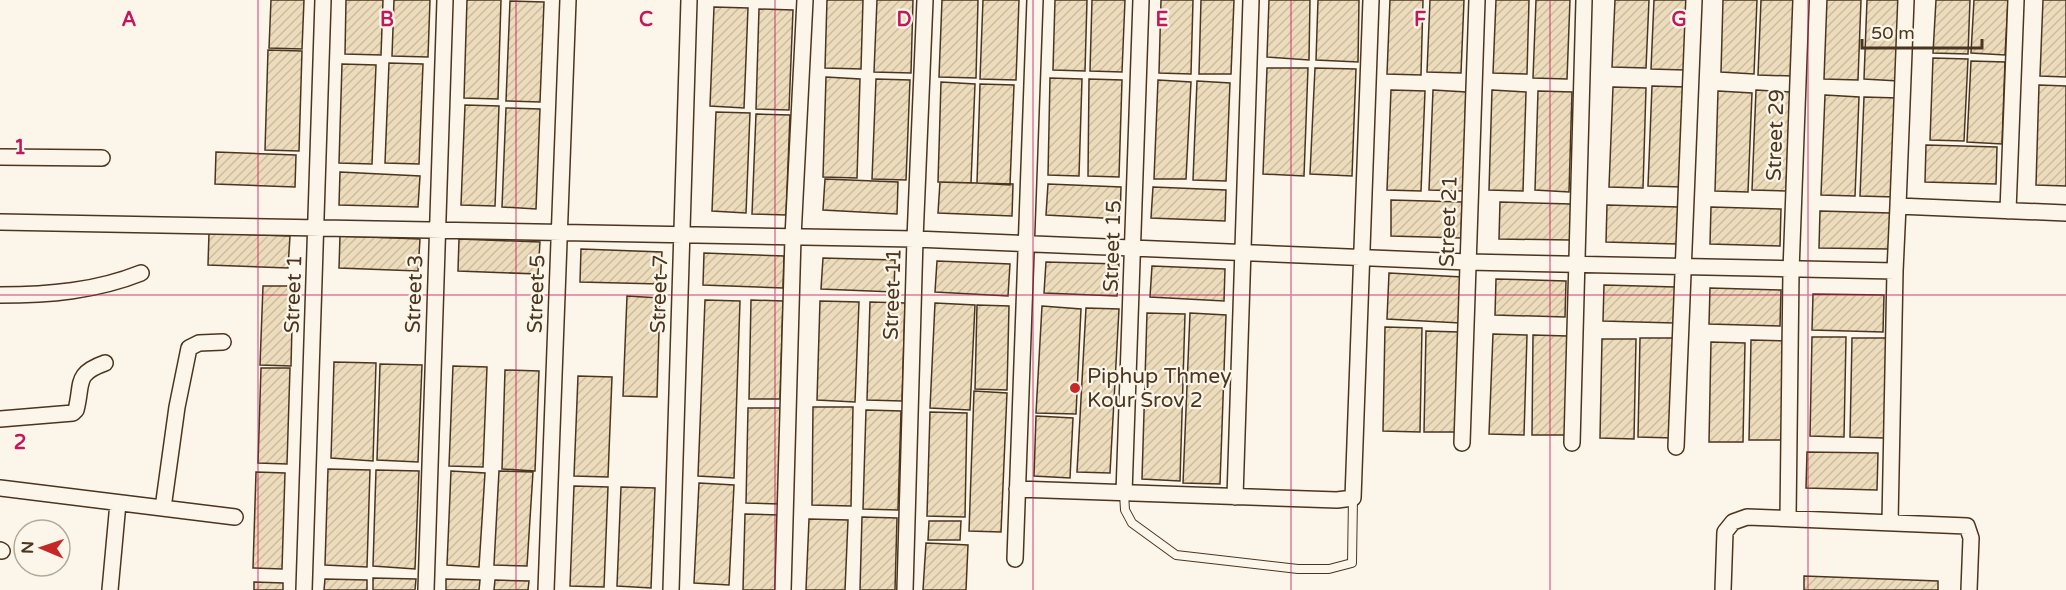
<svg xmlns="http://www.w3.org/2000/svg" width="2066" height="590" font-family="'Varela Round',sans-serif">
<defs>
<pattern id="building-hatch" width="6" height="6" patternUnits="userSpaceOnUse" patternTransform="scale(1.5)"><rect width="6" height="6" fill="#ecdcbc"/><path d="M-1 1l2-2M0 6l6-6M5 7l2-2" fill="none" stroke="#ccbda1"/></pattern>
</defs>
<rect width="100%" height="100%" fill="#fbf6e9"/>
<path fill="url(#building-hatch)" stroke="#4a3520" stroke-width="1.5" d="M271,0H304L302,49L269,48Z
M346,0H383L381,55L345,54Z
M394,0H430L428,57L392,56Z
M467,0H501L498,99L464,98Z
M827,0H863L861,69L825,68Z
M877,0H913L911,73L874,72Z
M942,0H978L976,78L939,77Z
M983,0H1019L1016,80L980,79Z
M1055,0H1087L1085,71L1053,70Z
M1092,0H1125L1122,72L1090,71Z
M1161,0H1193L1191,74L1159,73Z
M1201,0H1234L1231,74H1199Z
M1269,0H1310L1309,60L1267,57Z
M1318,0H1359L1358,62L1316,60Z
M1390,0H1423L1421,75L1387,74Z
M1430,0H1464L1461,73L1427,72Z
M1496,0H1529L1527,74L1493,73Z
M1536,0H1570L1567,79L1533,78Z
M1615,0H1649L1646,68L1612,67Z
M1654,0H1688L1685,70L1651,69Z
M1723,0H1757L1754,74L1721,72Z
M1761,0H1795L1792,76L1758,75Z
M1827,0H1861L1858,80L1824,79Z
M1867,0H1901L1898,81L1864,79Z
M1936,0H1970L1968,54L1933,53Z
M1974,0H2008L2005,55L1971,53Z
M2043,0H2066V77L2040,76Z
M510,1L544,2L540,102L506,101Z
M714,7L748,8L744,108L710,106Z
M759,9L793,10L789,110L756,109Z
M268,50L302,51L299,151L265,150Z
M1933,58L1968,59L1964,141L1930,140Z
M1971,61L2005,62L2002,144L1967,142Z
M389,63L423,64L419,164L385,163Z
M342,64L376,65L372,164L339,163Z
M1267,68H1308L1304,176L1263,174Z
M1315,68L1356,69L1352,176L1310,174Z
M826,77L860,79L857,178L823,177Z
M1050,78L1082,79L1079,176L1048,175Z
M876,79L910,80L906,180L872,179Z
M1089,79L1122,80L1119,177L1088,176Z
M1158,80L1191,82L1186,179H1154Z
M1197,81L1230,83L1226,181L1193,180Z
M941,82L975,84L971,183L938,182Z
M980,84L1014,85L1010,185L977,183Z
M2039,85L2066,86V186L2036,185Z
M1652,86L1686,87L1682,187L1648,186Z
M1613,87L1646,88L1643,188L1609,187Z
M1391,90L1425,91L1421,191L1387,190Z
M1433,90L1466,92L1463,191L1429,190Z
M1492,90L1526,92L1523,191L1489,190Z
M1756,90L1790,92L1786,191L1752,190Z
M1538,91L1572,92L1569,192L1535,190Z
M1718,91L1752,93L1748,192L1715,191Z
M1825,95L1859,97L1855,196L1821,195Z
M1864,97L1898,98L1895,197L1860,196Z
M465,105L499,106L495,206L461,205Z
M506,108L540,109L536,209L502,207Z
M716,112L750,113L746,213L712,211Z
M756,114L790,115L786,215L752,214Z
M1926,145L1997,147L1996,184L1925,182Z
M216,152L296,155L295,187L215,184Z
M340,172L420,176L418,207L339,205Z
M825,179L898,182L897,214L823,210Z
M940,182L1013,184L1012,216L938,213Z
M1048,184L1121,187L1120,219L1046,215Z
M1153,187L1226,190L1225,221L1151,218Z
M1391,200L1462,202L1461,238L1391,236Z
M1500,202L1571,204L1570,240L1499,239Z
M1607,205L1678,207L1677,244L1606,242Z
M1711,207L1781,209L1780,246L1710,244Z
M1820,211L1890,213L1889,249L1819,248Z
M209,233L290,236L288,268L208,265Z
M340,236L420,239L418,271L339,268Z
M459,239L540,242L538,274L458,271Z
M581,249L662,252L660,284L580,282Z
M704,253L784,256L783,288L703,285Z
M823,258L895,260L894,292L821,289Z
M937,261L1010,264L1008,296L935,292Z
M1046,262L1119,264L1117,296L1044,293Z
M1152,266L1225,269L1224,301L1150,297Z
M1389,273L1462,277L1460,323L1387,319Z
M1496,279L1566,281L1565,317L1495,315Z
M1604,285L1675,287L1674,323L1603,321Z
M263,286H293L291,366L260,365Z
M1710,288L1781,290L1780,326L1709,324Z
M1813,294L1884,295L1883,332L1812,330Z
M627,296L660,298L657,397L623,396Z
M705,300L740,301L734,478L698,476Z
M751,300L783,301L780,399H749Z
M820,301L859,302L855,402L817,400Z
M870,302L905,303L902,401L867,400Z
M935,303L975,305L970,410L930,408Z
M977,305L1009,306L1007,390L975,389Z
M1042,306L1081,309L1076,414L1036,413Z
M1086,308L1119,309L1110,473L1077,472Z
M1147,313L1185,314L1180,481L1142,479Z
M1190,313L1226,315L1220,484L1183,483Z
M1385,327L1422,328L1420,432L1383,431Z
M1426,331L1458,332L1456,432H1424Z
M1493,334L1527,335L1524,435L1489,434Z
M1533,335L1567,336L1566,435H1532Z
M1812,337H1846L1844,437L1810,436Z
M1640,338H1675L1673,438L1638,437Z
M1852,338H1886L1884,438L1850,437Z
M1602,339H1636L1634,439L1600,438Z
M1751,340L1785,341L1783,440H1749Z
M1711,342L1745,343L1743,442H1709Z
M334,362L376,363L373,461L331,458Z
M380,364L422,365L418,462L377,460Z
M453,366L487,367L483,467L449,466Z
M261,368H290L287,464L258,463Z
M505,370L539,371L535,471L502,469Z
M578,376L612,377L608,477L574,476Z
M974,391L1007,393L1001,532L969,531Z
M813,407H853L851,506L812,505Z
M748,408H783L780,504L746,503Z
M866,410L901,411L898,510L863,509Z
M930,412L967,413L965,517L927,516Z
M1036,416L1073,418L1070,478L1034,476Z
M1807,452L1878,453L1877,490L1806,488Z
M328,469L370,470L367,567L325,565Z
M376,470L419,471L415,569L373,566Z
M451,471L485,473L479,567L447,565Z
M499,471L533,472L527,566L494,565Z
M256,472L285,473L282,569L253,568Z
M699,483L734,485L729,585L694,583Z
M574,486L608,487L604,587L570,586Z
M621,487L655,488L651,588L617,586Z
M745,514L780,515L778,590H743Z
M862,517L897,518L895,590H860Z
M809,519L848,520L845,590H806Z
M929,521H961L960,540H928Z
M926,543L968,545L966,590H923Z
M1804,576L1938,581V590H1804Z
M373,578L416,579L415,590H373Z
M325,579L367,580V590H324Z
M446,579L480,580L479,590H446Z
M495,580L529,581L528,590H494Z
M254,582L283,583V590H254Z"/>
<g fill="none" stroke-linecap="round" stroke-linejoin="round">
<g stroke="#4a3520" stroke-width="10">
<path id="service" d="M1124,493L1125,510L1132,523L1176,555L1298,569H1329L1352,563L1353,498"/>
</g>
<g stroke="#4a3520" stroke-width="18">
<path id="minor" d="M0,157L102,158
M1898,206L1906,0
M2008,211L2016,0
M0,222L915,239L1468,262L1895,271L1898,206L2066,213
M0,295C49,295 96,291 141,273
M0,419L73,413L76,410C83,383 74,374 105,363
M1462,443L1477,0
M1572,443L1584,0
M1676,447L1694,0
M0,488L235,517
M1017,489L1337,500L1353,498L1371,0
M1124,493L1141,0
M1235,497L1251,0
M163,508L177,407L189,348L199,343L223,342
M1788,518L1791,271L1801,0
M1890,522L1895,271
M0,550L2,551
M1015,559L1035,0
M110,590L118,503
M304,590L323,0
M426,590L445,0
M546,590L568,0
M671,590L689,0
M783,590L793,237L805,0
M905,590L915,239L925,0
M1723,590L1725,532L1733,522L1747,517L1967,526L1971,538L1969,590"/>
</g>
<use href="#service" stroke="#fbf6e9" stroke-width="8"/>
<use href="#minor" stroke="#fbf6e9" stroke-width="15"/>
</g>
<path fill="none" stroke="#c2185b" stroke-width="1.5" stroke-opacity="0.55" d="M258,0V590M516,0V590M775,0V590M1033,0V590M1291,0V590M1550,0V590M1808,0V590M0,295H2066"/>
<circle fill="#c62828" stroke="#fbf6e9" stroke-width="2" cx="1075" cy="388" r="6"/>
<g text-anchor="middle" stroke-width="4.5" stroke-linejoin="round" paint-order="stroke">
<g font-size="21" fill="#4a3520" stroke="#fbf6e9">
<text transform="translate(1775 135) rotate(-88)" y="7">Street 29</text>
<text transform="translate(1448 221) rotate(-88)" y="7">Street 21</text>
<text transform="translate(1112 246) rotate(-88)" y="7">Street 15</text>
<text transform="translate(293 294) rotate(-88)" y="7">Street 1</text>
<text transform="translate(414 294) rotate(-88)" y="7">Street 3</text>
<text transform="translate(536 294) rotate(-88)" y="7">Street 5</text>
<text transform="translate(659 294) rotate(-88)" y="7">Street 7</text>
<text transform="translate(892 294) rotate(-88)" y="7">Street 11</text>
</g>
<g font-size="21" fill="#4a3520" stroke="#fbf6e9" text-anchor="start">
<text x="1087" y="383">Piphup Thmey<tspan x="1087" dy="24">Kour Srov 2</tspan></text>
</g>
</g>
<g font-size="20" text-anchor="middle" font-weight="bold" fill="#c2185b" stroke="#fbf6e9" stroke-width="4.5" stroke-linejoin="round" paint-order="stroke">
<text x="129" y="26">A</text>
<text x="387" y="26">B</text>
<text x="646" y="26">C</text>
<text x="904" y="26">D</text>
<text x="1162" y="26">E</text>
<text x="1420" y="26">F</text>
<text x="1679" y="26">G</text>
<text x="20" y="154">1</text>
<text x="20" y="449">2</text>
</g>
<g transform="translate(42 548) rotate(272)"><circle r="28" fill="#fbf6e9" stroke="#b4a999" stroke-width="1.5"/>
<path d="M0-4.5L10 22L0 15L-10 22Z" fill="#c62828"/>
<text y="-9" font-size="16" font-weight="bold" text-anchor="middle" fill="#4a3520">N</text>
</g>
<path d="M1862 39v9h120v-9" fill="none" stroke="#4a3520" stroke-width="3"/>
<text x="1871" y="39" font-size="18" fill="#4a3520" stroke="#fbf6e9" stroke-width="4.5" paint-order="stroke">50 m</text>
</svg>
